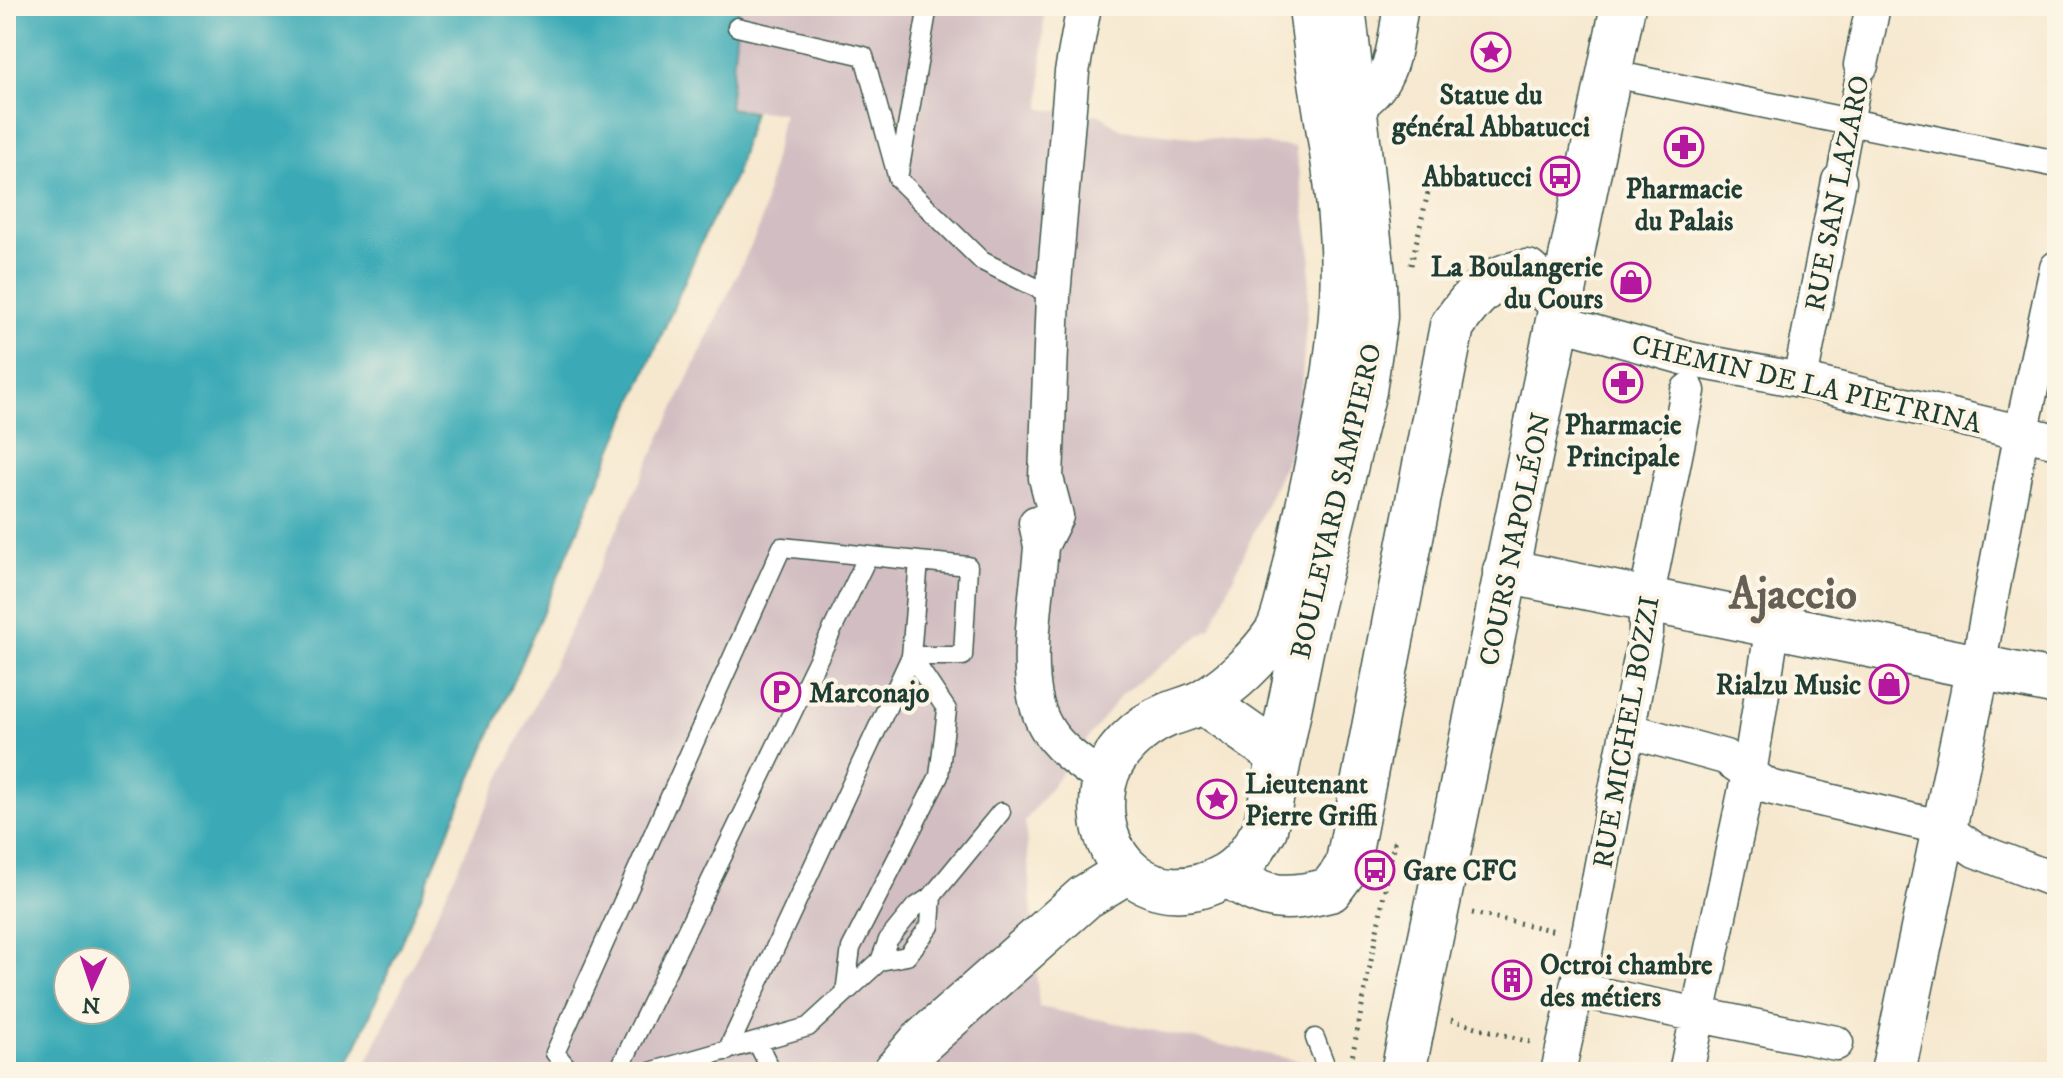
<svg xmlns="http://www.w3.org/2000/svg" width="2063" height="1078" font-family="'IM FELL DW Pica',serif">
<rect width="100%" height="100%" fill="#fcf5e5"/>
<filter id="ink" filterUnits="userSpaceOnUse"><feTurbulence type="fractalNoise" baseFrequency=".0125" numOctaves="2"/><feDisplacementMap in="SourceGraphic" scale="16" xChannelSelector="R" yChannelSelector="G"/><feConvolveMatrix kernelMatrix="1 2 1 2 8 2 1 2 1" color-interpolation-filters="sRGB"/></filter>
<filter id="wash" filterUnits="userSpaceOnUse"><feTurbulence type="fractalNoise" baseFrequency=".006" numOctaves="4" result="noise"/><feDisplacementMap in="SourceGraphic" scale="32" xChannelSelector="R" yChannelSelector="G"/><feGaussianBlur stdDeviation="1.8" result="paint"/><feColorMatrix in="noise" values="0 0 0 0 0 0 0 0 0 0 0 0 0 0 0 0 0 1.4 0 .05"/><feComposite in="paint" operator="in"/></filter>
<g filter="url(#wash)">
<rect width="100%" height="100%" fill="#f6e8cf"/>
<path fill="#d2bec2" d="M739,6H1044L1041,109L1100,115L1122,130L1295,147L1311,255L1298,434L1211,627L1121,695L1025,821L1039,1007L1310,1063L1309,1072H362L760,226L783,113L729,109Z"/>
<path fill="#3aaab6" stroke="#2c7475" stroke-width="2" fill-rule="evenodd" d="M6,6H739L729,108L753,112L735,176L707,229L351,1059L341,1072H6ZM68,962H116V1010H68Z"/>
</g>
<g filter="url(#ink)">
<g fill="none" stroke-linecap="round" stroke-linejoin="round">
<g stroke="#3f574b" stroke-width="21">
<path id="service" d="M737,27L864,56L898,179L982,261L1053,296
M899,173L928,6
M911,656H963L968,566L919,561
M880,961L907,956L930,926L932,896
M845,993L851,948L939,776L947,710L911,656
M1315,1038L1328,1072
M757,1042L772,1072
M571,1072L555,1053L782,547L919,561L911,656L727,1051
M618,1072L868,556
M650,1072L808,1027L880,961L888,940L914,908L932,896L1001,812"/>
</g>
<g stroke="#3f574b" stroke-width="29">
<path id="pedestrian" d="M1608,73L2057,164
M1839,181L1861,65"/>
</g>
<g stroke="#3f574b" stroke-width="37">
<path id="minor" d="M1861,65L1873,6
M1355,108C1395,83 1393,49 1401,6
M1557,322L1693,360L1800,380L2057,441
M1800,380L1839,181
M1036,523L1041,546C1038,597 1019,682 1046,727C1059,750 1084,765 1105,781
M1041,546L1056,516L1046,478L1053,296L1072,72L1084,6
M1978,667L2022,430L2057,268
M1627,730L1725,757L1769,787L1944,828L1975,850L2057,881
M1577,990L1836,1043
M1558,1072L1588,938L1646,632V600L1688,391
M1686,1072L1749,774L1773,625"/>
</g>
<g stroke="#3f574b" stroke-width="47">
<path id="secondary" d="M1505,571L2057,683
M1228,875C1267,901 1285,901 1330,890L1347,867L1452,326C1472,297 1490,275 1527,272L1560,302
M1893,1072L1978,667"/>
</g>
<g stroke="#3f574b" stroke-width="47">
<path id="primary" d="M1311,6C1319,86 1338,166 1342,246C1347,338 1325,427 1306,516C1301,539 1287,616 1276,633C1259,658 1233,683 1207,699C1195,707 1180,710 1167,715C1140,726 1110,753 1104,784C1090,861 1154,917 1226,875C1244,865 1255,846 1265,829L1303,641L1364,391L1375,317L1374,284L1343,6
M1203,702L1280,756
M895,1072L919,1044L1085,897L1126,872
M1403,1072L1623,6"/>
</g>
<path stroke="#3f574b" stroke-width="5" stroke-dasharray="2 6" stroke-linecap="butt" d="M1411,265L1429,188
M1472,913L1556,931
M1451,1020L1530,1042
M1351,1063L1394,843L1389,842"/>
<use href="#service" stroke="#fff" stroke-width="18"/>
<use href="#pedestrian" stroke="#fff" stroke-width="26"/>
<use href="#minor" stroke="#fff" stroke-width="34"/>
<use href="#secondary" stroke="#fff" stroke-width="44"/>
<use href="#primary" stroke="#fff" stroke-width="44"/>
</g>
</g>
<defs>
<g id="sight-ring" transform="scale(2)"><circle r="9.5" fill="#fcf5e5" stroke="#b5179e" stroke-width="1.5"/><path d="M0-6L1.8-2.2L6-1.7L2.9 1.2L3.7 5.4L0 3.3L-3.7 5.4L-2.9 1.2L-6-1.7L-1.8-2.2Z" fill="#b5179e"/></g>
<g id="pharmacy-ring" transform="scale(2)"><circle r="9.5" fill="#fcf5e5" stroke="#b5179e" stroke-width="1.5"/><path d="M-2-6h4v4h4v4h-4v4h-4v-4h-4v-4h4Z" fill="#b5179e"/></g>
<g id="bus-ring" transform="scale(2)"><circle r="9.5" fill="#fcf5e5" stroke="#b5179e" stroke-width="1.5"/><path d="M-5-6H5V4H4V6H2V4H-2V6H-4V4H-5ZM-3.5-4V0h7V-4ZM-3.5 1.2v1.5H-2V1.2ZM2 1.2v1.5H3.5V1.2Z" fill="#b5179e"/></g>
<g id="shop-ring" transform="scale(2)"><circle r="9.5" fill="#fcf5e5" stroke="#b5179e" stroke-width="1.5"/><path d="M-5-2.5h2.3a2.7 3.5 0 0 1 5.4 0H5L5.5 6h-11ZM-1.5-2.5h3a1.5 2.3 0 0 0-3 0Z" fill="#b5179e"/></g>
<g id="parking-ring" transform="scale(2)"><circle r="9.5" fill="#fcf5e5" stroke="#b5179e" stroke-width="1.5"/><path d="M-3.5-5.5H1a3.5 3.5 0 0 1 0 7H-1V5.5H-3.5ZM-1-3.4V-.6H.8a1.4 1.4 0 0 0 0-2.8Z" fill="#b5179e"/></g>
<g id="building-ring" transform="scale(2)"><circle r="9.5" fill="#fcf5e5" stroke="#b5179e" stroke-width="1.5"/><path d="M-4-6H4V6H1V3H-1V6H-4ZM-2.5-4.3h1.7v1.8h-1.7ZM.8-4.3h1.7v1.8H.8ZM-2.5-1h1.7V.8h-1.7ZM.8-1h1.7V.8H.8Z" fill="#b5179e"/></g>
</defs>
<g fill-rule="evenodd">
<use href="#sight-ring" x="1491" y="52"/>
<use href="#pharmacy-ring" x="1684" y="147"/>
<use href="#bus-ring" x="1560" y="176"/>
<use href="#shop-ring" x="1631" y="282"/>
<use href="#pharmacy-ring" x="1623" y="383"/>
<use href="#shop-ring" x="1889" y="684"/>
<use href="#parking-ring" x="781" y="692"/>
<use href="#sight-ring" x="1217" y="799"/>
<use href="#bus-ring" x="1375" y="870"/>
<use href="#building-ring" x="1512" y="980"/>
</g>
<g text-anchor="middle" stroke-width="8" stroke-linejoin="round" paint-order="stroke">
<g font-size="28" font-weight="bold" fill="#1f3d34" stroke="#fcf5e5" text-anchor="start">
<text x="1491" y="104" text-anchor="middle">Statue du<tspan x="1491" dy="32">général Abbatucci</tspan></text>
<text x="1532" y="186" text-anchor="end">Abbatucci</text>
<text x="1684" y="198" text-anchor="middle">Pharmacie<tspan x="1684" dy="32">du Palais</tspan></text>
<text x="1603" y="276" text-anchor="end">La Boulangerie<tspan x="1603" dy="32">du Cours</tspan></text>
<text x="1623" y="434" text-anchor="middle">Pharmacie<tspan x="1623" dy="32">Principale</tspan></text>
<text x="1861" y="694" text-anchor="end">Rialzu Music</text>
<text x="809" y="702">Marconajo</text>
<text x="1245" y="793">Lieutenant<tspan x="1245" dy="32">Pierre Griffi</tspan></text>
<text x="1403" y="880">Gare CFC</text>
<text x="1540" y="974">Octroi chambre<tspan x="1540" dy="32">des métiers</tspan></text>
</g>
<g font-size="28" fill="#1f3d34" stroke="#fcf5e5">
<text transform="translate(1836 193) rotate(-79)" y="10">RUE SAN LAZARO</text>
<text transform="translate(1807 383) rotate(13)" y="10">CHEMIN DE LA PIETRINA</text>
<text transform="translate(1335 501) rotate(-77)" y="10">BOULEVARD SAMPIERO</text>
<text transform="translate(1514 539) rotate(-78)" y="10">COURS NAPOLÉON</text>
<text transform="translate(1625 732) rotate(-80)" y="10">RUE MICHEL BOZZI</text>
</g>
<g font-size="44" font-weight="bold" fill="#665f55" stroke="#fcf5e5">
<text x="1793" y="608">Ajaccio</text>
</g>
</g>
<rect width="2063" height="1078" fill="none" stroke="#fcf5e5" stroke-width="32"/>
<g transform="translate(92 986) rotate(183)"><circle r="38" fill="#fcf5e5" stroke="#a4ab9e" stroke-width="2"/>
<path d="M0-6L14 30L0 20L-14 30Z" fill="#b5179e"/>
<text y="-12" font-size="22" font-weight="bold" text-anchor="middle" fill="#1f3d34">N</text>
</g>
</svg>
